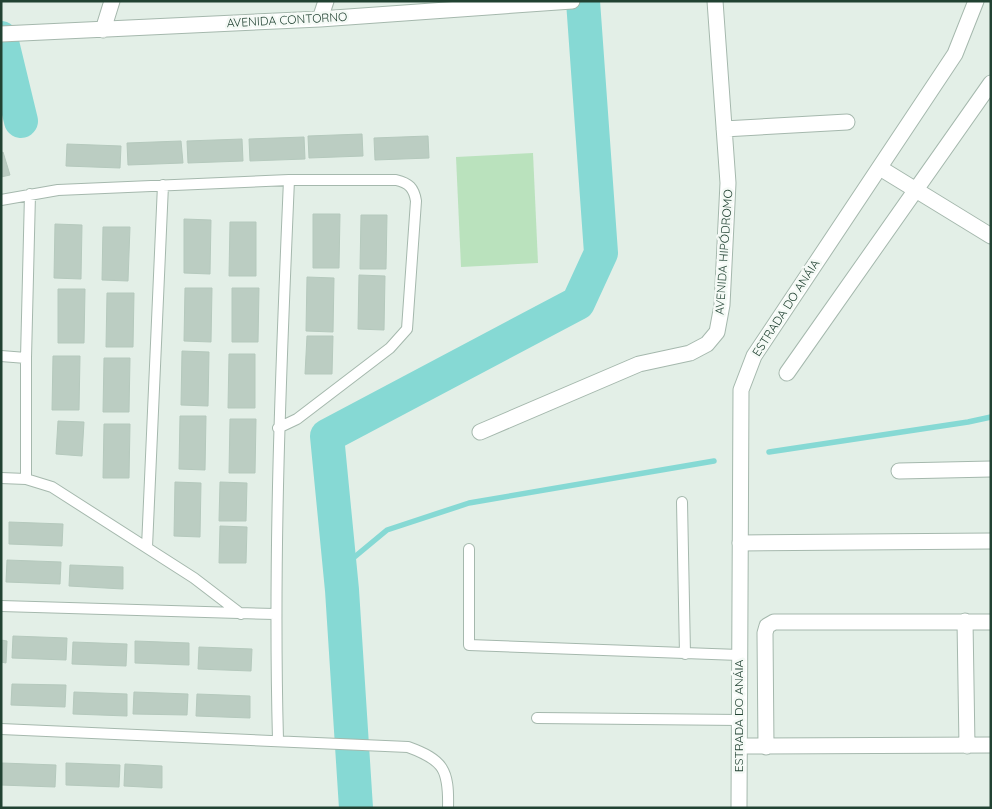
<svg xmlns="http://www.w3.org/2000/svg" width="992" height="809" font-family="Quicksand,sans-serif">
<rect width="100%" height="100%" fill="#e3efe7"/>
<path fill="#bae2bd" d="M533,153L538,263L461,267L456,157Z"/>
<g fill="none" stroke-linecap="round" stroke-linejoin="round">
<path stroke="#86d9d4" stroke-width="5.5" d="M769,452L968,422L991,417
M340,569L387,530L469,503L714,461"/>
<path stroke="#86d9d4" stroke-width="34" d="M1,38L21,121
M356,808L342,590L327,436L578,303L601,253L583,1"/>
</g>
<path fill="#bbcdc2" stroke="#b5c9bd" d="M362,134L363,156L309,158L308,136Z
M428,136L429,158L375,160L374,138Z
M304,137L305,159L250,161L249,139Z
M242,139L243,161L188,163L187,141Z
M181,141L183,163L128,165L127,143Z
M67,144L121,146L120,168L66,166Z
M3,152L10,175L1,177V153Z
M313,214H340L339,268H313Z
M361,215H387L386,269H360Z
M184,219L211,220L210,274L184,273Z
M230,222H256V276H229Z
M55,224L82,225L81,279L54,278Z
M103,227H130L128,281L102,280Z
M359,275L385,276L384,330L358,329Z
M307,277L334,278L333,332L306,331Z
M185,288H212L211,342L184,341Z
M232,288H259L258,342H232Z
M58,289H85L84,343H58Z
M107,293H134L133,347H106Z
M307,336H333L332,374H305Z
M182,351L209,352L208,406L181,405Z
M229,354H255V408H228Z
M53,356H80L79,410H52Z
M104,358H130L129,412H103Z
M180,416H206L205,470L179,469Z
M230,419H256L255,473H229Z
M58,421L84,422L82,456L56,454Z
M104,424H130L129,478H103Z
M175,482L201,483L200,537L174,536Z
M220,482L247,483L246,521H219Z
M9,522L63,524L62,546L9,544Z
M220,526L247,527L246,563H219Z
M7,560L61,562L60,584L6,582Z
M70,565L123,567V589L69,586Z
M13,636L67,638L66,660L12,658Z
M1,640L7,641L6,663L1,662Z
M135,641L189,643V665L135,663Z
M73,642L127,644L126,666L72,664Z
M199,647L252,649L251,671L198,669Z
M12,684L66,685L65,707L11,705Z
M74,692L127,694V716L73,714Z
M134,692L188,694L187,715L133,714Z
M197,694L250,696V718L196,716Z
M2,763L56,765L55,787L1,785Z
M66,763L120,765L119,787L66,785Z
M125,764L162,766V788L124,786Z"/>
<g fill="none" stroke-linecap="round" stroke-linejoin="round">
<g stroke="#a5b8ad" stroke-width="12">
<path id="service" d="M1,200L58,190L289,180H396C409,183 414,188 416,201L407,329L390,348L297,419L278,428
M1,356L26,358
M1,478L26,479L52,487L194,578L241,614
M26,479V358L30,194
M682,502L685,654
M147,547L163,185
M469,549V645L739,655
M1,606L275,614
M537,718L740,720
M1,729L408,747C444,760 449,770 448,808
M278,740C273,553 281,367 289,180"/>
</g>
<g stroke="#a5b8ad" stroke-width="17">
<path id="minor" d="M320,19L326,1
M103,30L112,1
M1,34L320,19L572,1
M724,129L847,122
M880,168L991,236
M787,373L991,83
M480,432L639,364L690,353L707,344L717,332L722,305L728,183L715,1
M899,471L991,469
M740,543L991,541
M965,621L967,746
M740,746L991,745
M766,747L765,633L767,626L774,622H991"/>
</g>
<g stroke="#a5b8ad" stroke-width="17">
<path id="tertiary" d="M739,808L741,390L754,356L955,54L976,1"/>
</g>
<use href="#service" stroke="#fff" stroke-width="10"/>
<use href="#minor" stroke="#fff" stroke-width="15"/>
<use href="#tertiary" stroke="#fff" stroke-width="15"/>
</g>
<g text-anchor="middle" stroke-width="5" stroke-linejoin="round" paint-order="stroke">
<g font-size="12" fill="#214232" stroke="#f5faf6">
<text transform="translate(287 20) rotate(-3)" y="4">AVENIDA CONTORNO</text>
<text transform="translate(724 252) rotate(-86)" y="4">AVENIDA HIPÓDROMO</text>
<text transform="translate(786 308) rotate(-57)" y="4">ESTRADA DO ANÁIA</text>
<text transform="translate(739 716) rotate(-90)" y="4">ESTRADA DO ANÁIA</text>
</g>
</g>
<rect width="992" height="809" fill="none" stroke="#214232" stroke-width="5"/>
</svg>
